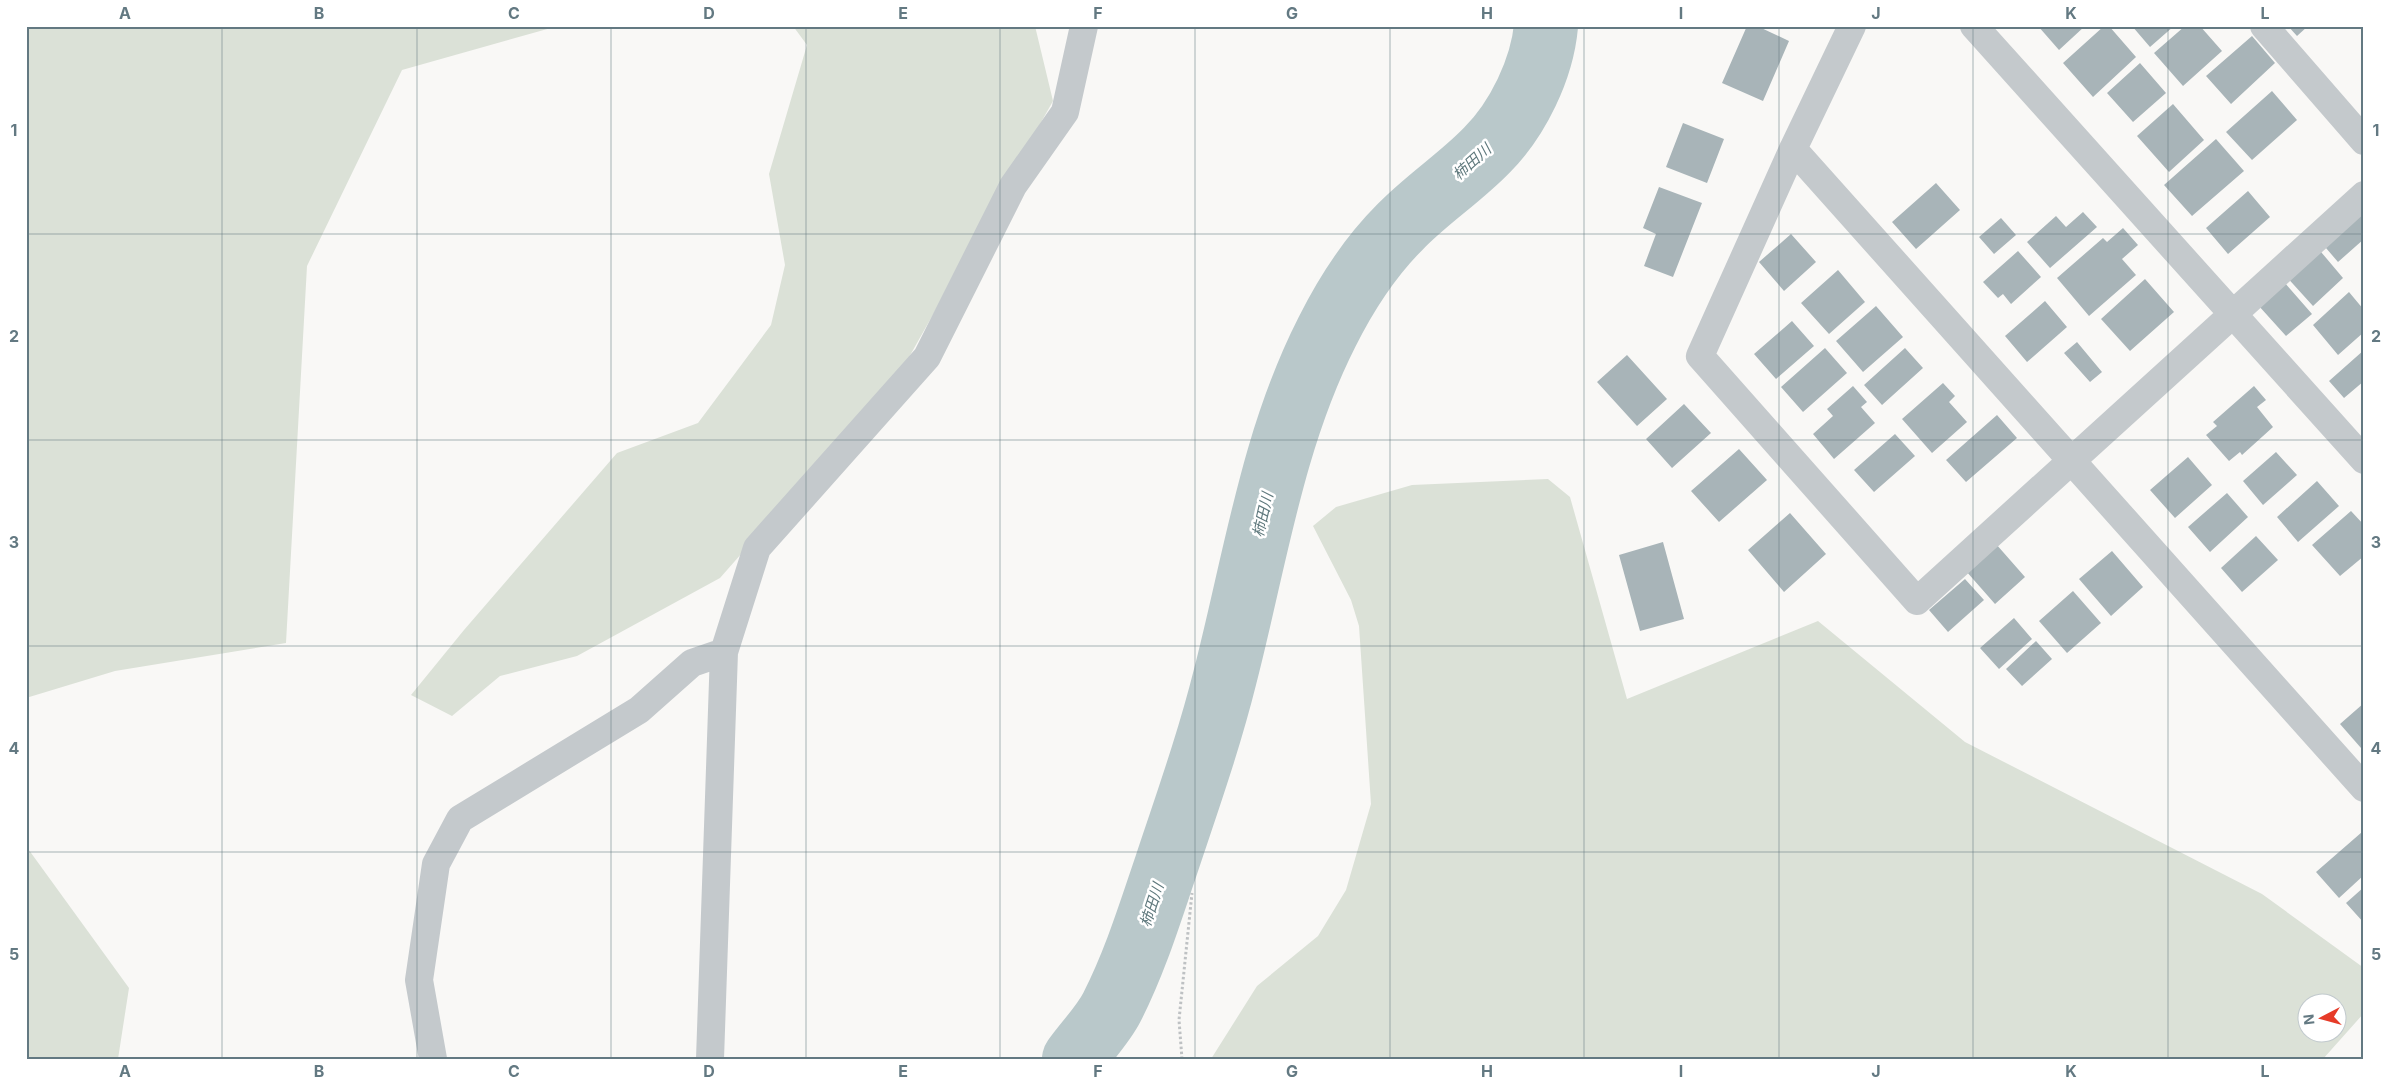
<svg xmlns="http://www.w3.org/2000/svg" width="2390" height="1085" font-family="Inter,'Noto Sans JP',sans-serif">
<rect width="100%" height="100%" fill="#f9f8f6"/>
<path fill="#dbe1d7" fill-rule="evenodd" d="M26,26H558L402,70L307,266L286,643L115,671L26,698Z
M793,26H1035L1053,101L899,375L720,578L577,656L500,676L452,716L411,695L464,630L617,453L698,423L771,325L785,265L769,174L807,45Z
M1548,479L1570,497L1627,699L1818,621L1965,742L2262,894L2364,968V1013L2323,1059H1211L1257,986L1318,936L1346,890L1371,804L1359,626L1351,600L1313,526L1336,507L1412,485ZM2308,1002H2338V1032H2308Z
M26,846L129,988L118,1059H26Z"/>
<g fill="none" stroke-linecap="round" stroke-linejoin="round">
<path stroke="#b9c8ca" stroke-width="64" d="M1074,1059C1086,1042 1103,1025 1112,1007C1135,962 1150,913 1166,866C1187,803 1209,741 1225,677C1255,561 1272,440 1327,332C1346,294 1370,257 1400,227C1427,199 1460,178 1487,150C1518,119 1542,69 1546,26"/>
</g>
<path fill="#a8b4b8" d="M1747,26H1757L1789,41L1763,101L1722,83Z
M2038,26H2085L2059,50Z
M2104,26H2109L2136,57L2093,97L2063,63Z
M2132,26H2174L2150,47Z
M2185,26H2200L2222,51L2183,86L2154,53Z
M2288,26H2308L2297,36Z
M2252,36L2275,63L2231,104L2206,76Z
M2140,63L2166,93L2133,122L2107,93Z
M2272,91L2297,120L2252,160L2226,132Z
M2173,104L2204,140L2169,172L2137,136Z
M1683,123L1724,139L1707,183L1666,167Z
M2216,139L2244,171L2192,216L2164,185Z
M1936,183L1960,210L1916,249L1892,222Z
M1659,187L1702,203L1673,277L1644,266L1656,234L1643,228Z
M2248,191L2270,217L2228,254L2206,228Z
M2364,203V239L2338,262L2320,241Z
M2083,212L2097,227L2050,268L2027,242L2056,216L2066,227Z
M2001,218L2016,235L1994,254L1979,237Z
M2123,228L2138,245L2122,259L2136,275L2089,316L2057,278L2103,238L2107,242Z
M1791,234L1816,262L1784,291L1759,262Z
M2316,246L2343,278L2313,306L2284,274Z
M2018,251L2041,277L2011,304L2003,294L1998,298L1983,282Z
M1838,270L1865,302L1829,334L1801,303Z
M2145,279L2174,312L2130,351L2101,319Z
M2284,282L2312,314L2286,336L2258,305Z
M2349,292L2364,310V332L2338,355L2313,325Z
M2045,301L2067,327L2027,362L2005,336Z
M1876,306L1903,337L1863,372L1836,341Z
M1792,321L1814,346L1776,379L1754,354Z
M2077,342L2102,372L2090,382L2064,353Z
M1825,348L1847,373L1803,412L1781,387Z
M1905,348L1923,368L1882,405L1864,385Z
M2364,350V381L2344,398L2329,381Z
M1627,355L1667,399L1637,426L1597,382Z
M1943,383L1955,396L1949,402L1967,422L1932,453L1902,419Z
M1853,386L1867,402L1861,407L1875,423L1834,459L1813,434L1833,416L1827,409Z
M2254,386L2266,400L2257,407L2273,427L2242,455L2240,452L2229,461L2206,435L2217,426L2213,422Z
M1684,404L1711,433L1672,468L1646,439Z
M1997,415L2017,438L1966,482L1946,460Z
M1895,434L1915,456L1874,492L1854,470Z
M1739,449L1767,480L1719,522L1691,491Z
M2276,452L2297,475L2263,505L2243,481Z
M2188,457L2212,485L2175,518L2150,490Z
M2317,481L2339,506L2298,542L2277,517Z
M2227,493L2248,517L2210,552L2188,527Z
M2351,511L2364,525V556L2340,576L2312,545Z
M1790,513L1826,554L1784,592L1748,550Z
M2256,536L2278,560L2242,592L2221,568Z
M1663,542L1684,619L1640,631L1619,555Z
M1996,544L2025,577L1995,604L1966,571Z
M2112,551L2143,587L2111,616L2079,579Z
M1965,579L1984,600L1948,632L1929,610Z
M2073,591L2101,623L2067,653L2039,621Z
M2014,618L2032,639L1999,669L1980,648Z
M2036,641L2052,659L2022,686L2006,669Z
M2364,703V745L2361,748L2340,724Z
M2362,832L2364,834V875L2339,898L2316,872Z
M2364,887V923L2346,903Z"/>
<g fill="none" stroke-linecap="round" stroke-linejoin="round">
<path stroke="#bec1c3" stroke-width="3" stroke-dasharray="2.5 2.5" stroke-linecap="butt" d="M1182,1059L1179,1020L1192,893"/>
<path stroke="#c4c9cc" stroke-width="28" d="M1852,26L1793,149L1700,356L1917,601L2364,195
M1974,26L2364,460
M2264,26L2364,141
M1793,149L2364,788
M433,1059L419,980L436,864L460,819L639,710L692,663L724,652
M710,1059L724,652L757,548L927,357L1013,186L1065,112L1084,26"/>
</g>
<path fill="none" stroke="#637982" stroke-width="1" stroke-opacity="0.55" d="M222,26V1059M417,26V1059M611,26V1059M806,26V1059M1000,26V1059M1195,26V1059M1390,26V1059M1584,26V1059M1779,26V1059M1973,26V1059M2168,26V1059M26,234H2364M26,440H2364M26,646H2364M26,852H2364"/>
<g text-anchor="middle" stroke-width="5" stroke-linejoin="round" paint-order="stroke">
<g font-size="15" font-style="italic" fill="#5e787c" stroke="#fff">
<text transform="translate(1472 162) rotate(-42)" y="5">柿田川</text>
<text transform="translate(1263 515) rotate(-77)" y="5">柿田川</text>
<text transform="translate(1152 905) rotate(-72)" y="5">柿田川</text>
</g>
</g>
<rect width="2390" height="1085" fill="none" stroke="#ffffff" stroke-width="55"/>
<g transform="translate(2322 1018) rotate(264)"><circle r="24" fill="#ffffff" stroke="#c1c9cd"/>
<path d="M0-4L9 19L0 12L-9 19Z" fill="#e63b28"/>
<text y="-8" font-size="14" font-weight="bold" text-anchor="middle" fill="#637982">N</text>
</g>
<rect x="28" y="28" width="2334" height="1030" fill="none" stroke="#637982" stroke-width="2"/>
<g font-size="16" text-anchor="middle" font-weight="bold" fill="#637982">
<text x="125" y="19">A</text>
<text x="319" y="19">B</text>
<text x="514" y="19">C</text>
<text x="709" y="19">D</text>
<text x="903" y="19">E</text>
<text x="1098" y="19">F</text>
<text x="1292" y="19">G</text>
<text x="1487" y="19">H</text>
<text x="1681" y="19">I</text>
<text x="1876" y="19">J</text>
<text x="2071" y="19">K</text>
<text x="2265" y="19">L</text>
<text x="14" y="136">1</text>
<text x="2376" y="136">1</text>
<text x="14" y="342">2</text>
<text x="2376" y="342">2</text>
<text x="14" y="548">3</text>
<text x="2376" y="548">3</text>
<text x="14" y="754">4</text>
<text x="2376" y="754">4</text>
<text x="14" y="960">5</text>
<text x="2376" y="960">5</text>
<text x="125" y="1077">A</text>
<text x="319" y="1077">B</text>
<text x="514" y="1077">C</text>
<text x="709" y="1077">D</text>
<text x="903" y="1077">E</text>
<text x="1098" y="1077">F</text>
<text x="1292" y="1077">G</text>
<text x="1487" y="1077">H</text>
<text x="1681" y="1077">I</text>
<text x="1876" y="1077">J</text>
<text x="2071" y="1077">K</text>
<text x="2265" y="1077">L</text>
</g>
</svg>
